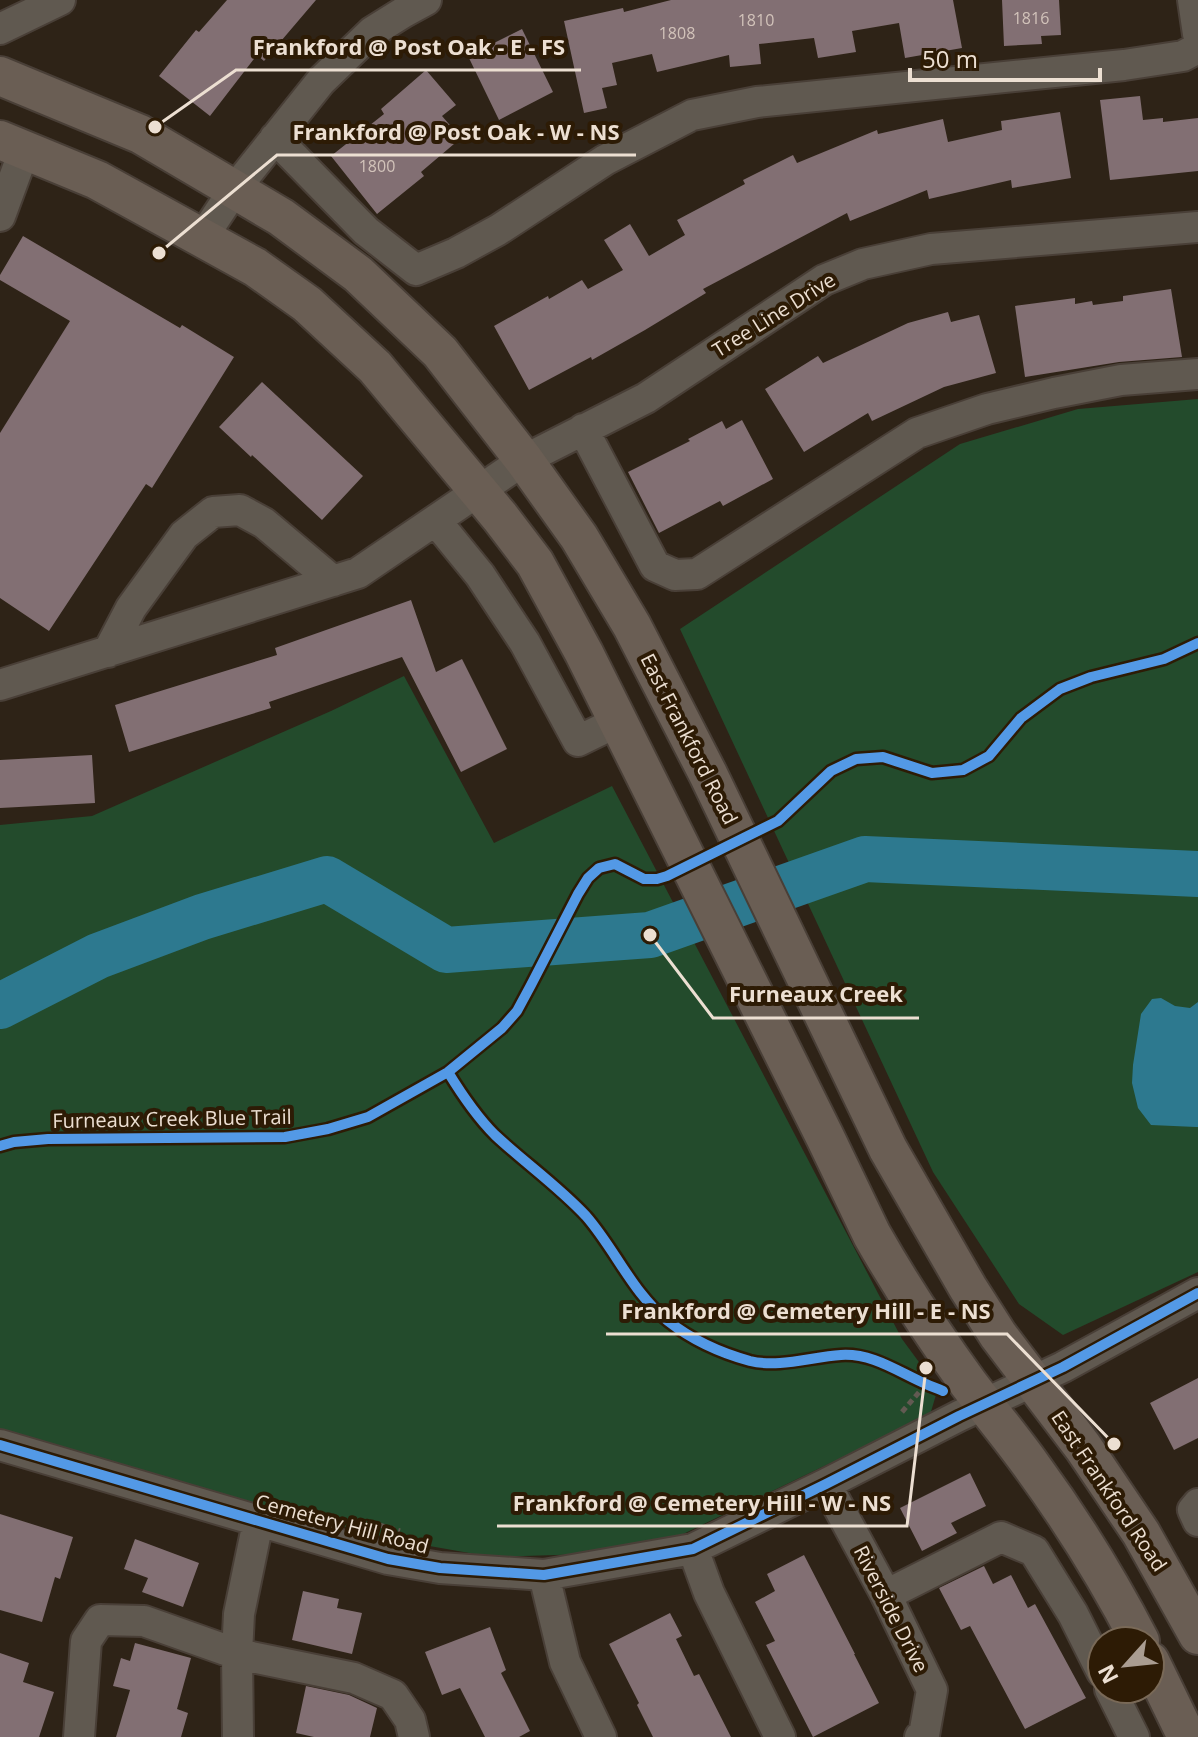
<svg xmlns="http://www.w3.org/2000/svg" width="1198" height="1737" font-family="'Open Sans',sans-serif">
<rect width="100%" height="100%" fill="#2e2317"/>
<path fill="#234b2c" d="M1198,399V1272L1063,1335L1019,1304L933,1172L680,629L960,444L1078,409Z
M404,676L494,843L612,786L902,1339L938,1388L930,1415L681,1535L588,1554L492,1557L401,1541L306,1517L0,1432V825L92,816L331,711Z"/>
<path fill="#2d798f" d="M1161,998L1175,1006L1190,1008L1198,1002V1127H1196L1151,1125L1138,1108L1132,1083L1133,1065L1141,1014L1152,999Z"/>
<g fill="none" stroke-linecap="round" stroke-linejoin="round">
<path stroke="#2d798f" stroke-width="46" d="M0,1006L98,956L202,917L327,879L446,950L650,935L865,859L1198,874"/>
</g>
<path fill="#826f73" d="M227,0H316L264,61L257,55L210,116L159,76L196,30L199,32Z
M671,0H953L962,48L905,58L899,23L852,31L856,52L818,58L814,38L759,44L761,64L730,67L729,55L657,72L652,54L612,63L617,85L602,88L607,108L584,113L564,21L623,8L624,12Z
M1002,0H1059L1061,35L1041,36L1042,44L1004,46Z
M522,29L553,92L499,120L468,56Z
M426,70L456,105L442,116L461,138L421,172L424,176L377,214L331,156L384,114L381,109Z
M1140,96L1143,120L1163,118V122L1198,118V171L1110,180L1100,100Z
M1060,112L1071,178L1012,188L1011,180L929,199L927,190L850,221L847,213L703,289L706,293L645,330L592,360L591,357L529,390L494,326L548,296L549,299L582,280L588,289L623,270L604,240L630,224L649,256L685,235L677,220L745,184L743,180L793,155L797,163L877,130L878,134L943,119L948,142L1002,130L1001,121Z
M23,236L180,328L182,325L234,357L152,488L146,484L49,631L0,598V433L70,321L0,280V275Z
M1171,289L1182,357L1119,362L1025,377L1015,306L1075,298V304L1092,301L1093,305L1123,301V296Z
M948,312L951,322L979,315L996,373L944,387L872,421L868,413L804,452L765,389L818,356L823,363L908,323Z
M262,382L363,476L322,520L252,455L251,457L219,427Z
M742,420L773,479L723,506L720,501L659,533L628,472L690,441L688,439L722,421L726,429Z
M411,600L436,672L462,659L507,749L461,772L402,657L269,702L271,708L129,752L115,705L277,655L275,648Z
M92,755L95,803L0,808V760Z
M1198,1378V1438L1174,1450L1150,1403Z
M970,1473L986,1506L951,1523L957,1533L922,1551L900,1508Z
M0,1514L73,1537L60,1579L55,1577L42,1622L0,1610Z
M135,1539L199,1563L183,1607L142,1592L148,1578L124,1569Z
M804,1555L855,1654H854L879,1703L813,1737L766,1645L775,1641L755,1602L775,1591L767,1574Z
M984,1566L993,1584L1011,1575L1028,1608L1035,1604L1086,1698L1025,1729L970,1626L961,1630L939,1588Z
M303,1591L339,1599L337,1608L362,1613L352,1654L292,1640Z
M670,1613L682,1636L676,1639L694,1676L699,1674L731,1737H653L637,1705L639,1703L609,1644Z
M490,1627L506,1670L501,1673L530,1731L519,1737H485L460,1688L442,1695L425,1652Z
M135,1643L191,1658L177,1709L188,1713L181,1737H116L130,1690L113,1686L121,1658L130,1661Z
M0,1653L29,1663L23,1682L54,1692L39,1737H0Z
M306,1686L349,1695L377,1708L370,1737H314L296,1733Z"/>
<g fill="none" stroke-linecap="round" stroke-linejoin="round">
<g stroke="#493f37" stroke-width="34">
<path id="minor" d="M1193,0L1198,34
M0,29L60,0
M275,138L366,231L416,270L456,253L498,230L605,160L692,115L757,102L1124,65L1183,56L1198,48
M0,216L24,151
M202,238L234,190L321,81L372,32L404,12L426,0
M583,429L655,566L675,575L697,574L917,433L987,409L1054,393L1121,380L1198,374
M436,521L480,575L525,643L578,741L619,721
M108,652L131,608L184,535L213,512L240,510L264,523L333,581
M0,685L358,573L524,460L646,398L824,280L863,264L931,249L1198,227
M0,1445L388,1559L440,1568L544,1575L693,1549L826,1484L959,1416L1063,1367L1198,1293
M826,1484L886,1595L932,1690L924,1735L920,1737
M1198,1504L1193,1510L1198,1521
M693,1549L709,1593L780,1737
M544,1575L565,1662L601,1737
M886,1595L1001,1537L1034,1551L1073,1614L1102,1672
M1110,1689L1134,1737
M79,1737L86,1641L100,1620L144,1621L237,1654L354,1678L393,1695L410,1720L414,1737
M238,1737L237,1654L239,1614L258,1522"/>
</g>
<g stroke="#493f37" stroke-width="42">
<path id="major" d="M0,76L140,134L281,217L358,274L440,352L524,460L579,537L632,626L708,774L888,1149L968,1288L998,1335L1083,1447L1141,1533L1198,1635
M0,140L97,180L255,267L307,304L375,367L500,517L535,563L584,653L825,1137L872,1235C901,1286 934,1336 968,1383C989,1411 1011,1437 1031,1465C1072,1521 1108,1579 1140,1641
M1150,1661L1187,1737"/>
</g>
<path stroke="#625a52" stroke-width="5" stroke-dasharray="6 4" stroke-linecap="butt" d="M902,1412L926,1384
M379,1525L400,1531"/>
<use href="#minor" stroke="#605950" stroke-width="30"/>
<use href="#major" stroke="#6a5e54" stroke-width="38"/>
<g stroke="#2d1b05" stroke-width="15">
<path id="cycleway" d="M448,1072C462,1095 476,1116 495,1135C525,1163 558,1186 586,1216C615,1249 633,1294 668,1321C692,1340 721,1353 750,1361C779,1368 811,1357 841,1355C873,1353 898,1372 926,1384C932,1387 937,1388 943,1391
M0,1146L14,1142L48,1139L285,1137L328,1129L368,1117L448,1072L502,1028L517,1011L531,985L578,894L588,878L599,868L615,864L644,879H657L667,876L778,821L831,771L856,759L883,757L932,773L963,770L989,756L1021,718L1060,689L1091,677L1164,659L1198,643
M0,1445L388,1559L440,1568L544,1575L693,1549L826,1484L959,1416L1063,1367L1198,1293"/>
</g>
<use href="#cycleway" stroke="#5399e6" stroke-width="10"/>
</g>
<g text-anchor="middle" stroke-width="8" stroke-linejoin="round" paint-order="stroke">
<g font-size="16" fill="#d2c3ba">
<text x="1031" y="24">1816</text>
<text x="756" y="26">1810</text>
<text x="677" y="39">1808</text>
<text x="377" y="172">1800</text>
</g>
<g font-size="20" fill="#ecdfd2" stroke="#2d1b05">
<text transform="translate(774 315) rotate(-32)" y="7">Tree Line Drive</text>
<text transform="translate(689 739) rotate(63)" y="7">East Frankford Road</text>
<text transform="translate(172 1119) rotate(-1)" y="7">Furneaux Creek Blue Trail</text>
<text transform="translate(1109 1491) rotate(56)" y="7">East Frankford Road</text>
<text transform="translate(342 1524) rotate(15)" y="7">Cemetery Hill Road</text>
<text transform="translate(891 1609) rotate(63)" y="7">Riverside Drive</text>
</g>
</g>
<path fill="none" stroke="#ecdfd2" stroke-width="3" d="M155 127L236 70H581M159 253L277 155H636M650 935L713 1018H919M1114 1444L1007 1334H606M926 1368L907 1526H497"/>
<g fill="#ecdfd2" stroke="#2d1b05" stroke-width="3">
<circle cx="155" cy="127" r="8"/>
<circle cx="159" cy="253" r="8"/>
<circle cx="650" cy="935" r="8"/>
<circle cx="1114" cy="1444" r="8"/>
<circle cx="926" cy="1368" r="8"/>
</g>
<g font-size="22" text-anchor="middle" font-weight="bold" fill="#ecdfd2" stroke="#2d1b05" stroke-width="8" stroke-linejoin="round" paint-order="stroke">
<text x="409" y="55">Frankford @ Post Oak - E - FS</text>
<text x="456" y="140">Frankford @ Post Oak - W - NS</text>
<text x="816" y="1002">Furneaux Creek</text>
<text x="806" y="1319">Frankford @ Cemetery Hill - E - NS</text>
<text x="702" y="1511">Frankford @ Cemetery Hill - W - NS</text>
</g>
<g transform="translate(1126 1665) rotate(243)"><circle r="38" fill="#2d1b05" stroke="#796957" stroke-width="2"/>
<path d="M0-6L14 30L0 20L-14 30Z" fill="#aa9d91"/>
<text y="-12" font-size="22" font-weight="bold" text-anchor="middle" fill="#ecdfd2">N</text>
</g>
<path d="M910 68v12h190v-12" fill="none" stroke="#ecdfd2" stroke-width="4"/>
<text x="922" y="68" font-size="24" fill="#ecdfd2" stroke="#2d1b05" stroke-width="6" paint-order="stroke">50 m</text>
</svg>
